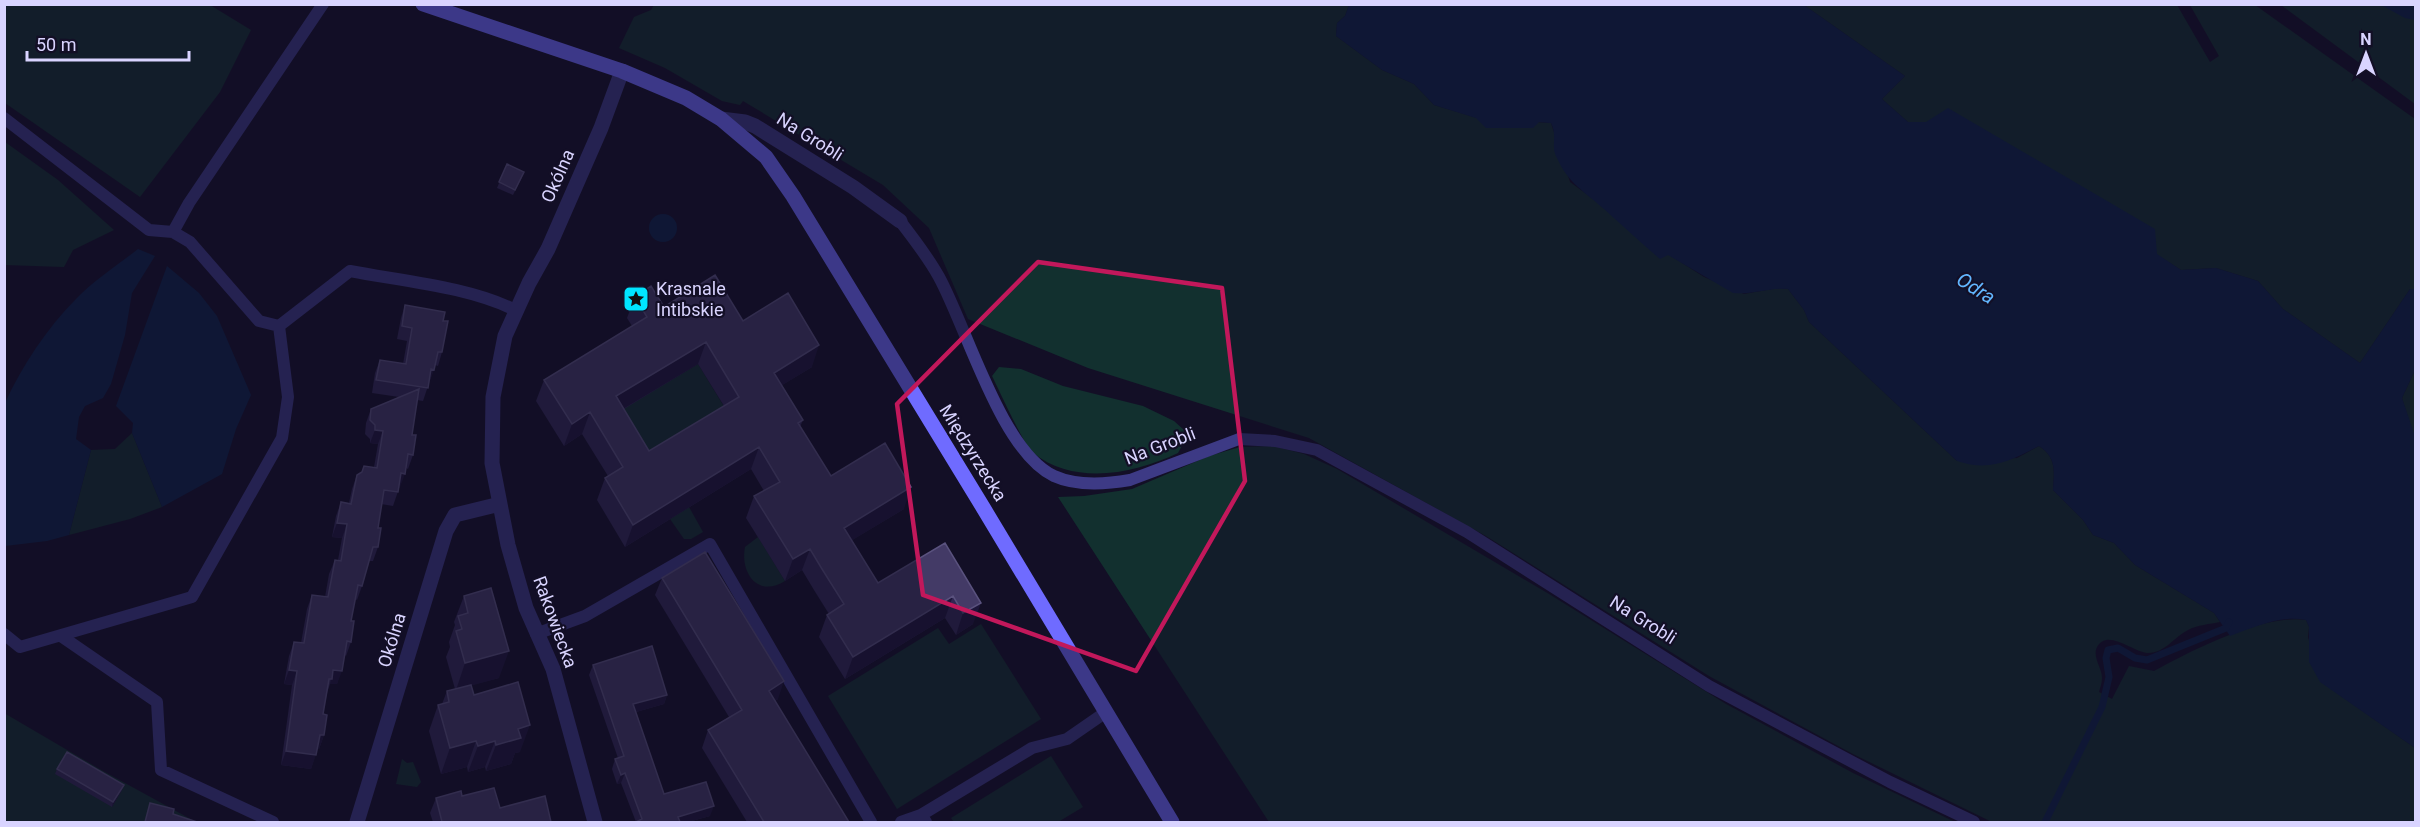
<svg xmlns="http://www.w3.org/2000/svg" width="2420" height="827" font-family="Roboto,sans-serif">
<rect width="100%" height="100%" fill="#130f26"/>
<path fill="#12302f" d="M5,4L210,5L251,30L220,92L140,197L5,103Z
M654,5H1349L1345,16L1337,23L1336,36L1382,70L1414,84L1434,105L1477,118L1551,123L1570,182L1668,254L1704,277L1744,294L1778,288L1788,289L1804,310L1809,322L1957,461L2017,458L2039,446C2057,458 2054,471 2053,490L2083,520L2093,535L2114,543L2135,565L2214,613L2220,622C2210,624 2197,625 2188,630C2174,637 2165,653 2148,653C2133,652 2107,628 2097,647C2092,657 2102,668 2102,678C2102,683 2100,688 2099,692L2112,699L2129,666L2154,671C2190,651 2266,613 2306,620L2309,627L2308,637L2321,682L2415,748V822H1992L1853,754L1709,676L1486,536L1309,438L1088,368L968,319L929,228L883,185L743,101L740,105L722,101L665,68L619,48L634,17L651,10Z
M1804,5H2177L2210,62L2219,56L2190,5H2255L2415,119V289H2410L2360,363L2283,309L2258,281L2216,268L2181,270L2156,254L1926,122H1908L1882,99L1905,76Z
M2281,5H2415V104Z
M5,142L58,180L114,230L73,250L64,267L5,265Z
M698,364L731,418L641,473L608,418Z
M999,367L1021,369L1063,386L1143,406L1174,421L1184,430V442L1178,453C1134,474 1075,486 1033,453C1025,447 999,390 992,376Z
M2415,370V439L2402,398Z
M132,433L162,507L130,519L69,535L91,450L115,449Z
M1273,446L1304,454L1337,469L1549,594L1726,704L1853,773L1955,822H1269L1058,497L1084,496L1132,489L1209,456L1240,447Z
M689,507L703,532L691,539H684L670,519Z
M758,537L785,581C758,598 740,573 745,547Z
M981,624L1041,719L897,809L828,696L938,628L949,644Z
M4,713L103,771L196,822H5Z
M1051,756L1083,807L1058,822H954L951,818Z
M402,759L407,763L413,762L421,782L417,787L396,784Z"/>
<path fill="#0c2248" d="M1349,5H1804L1905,76L1882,99L1908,122H1926L1948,108L2155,229L2157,254L2181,270L2216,268L2258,281L2283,309L2360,363L2410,289H2415V370L2402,398L2416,439L2415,748L2320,682L2309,662V627L2306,620C2279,615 2255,627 2230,636L2214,613L2135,565L2114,543L2093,535L2083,520L2053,490C2054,471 2057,458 2039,446C2010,461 1990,472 1957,461L1809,322L1804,310L1788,289C1770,287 1752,295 1733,293L1668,255L1660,259C1641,243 1623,226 1604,209C1585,192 1568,183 1557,158C1550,146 1558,137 1551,123L1539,122L1533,128H1486L1476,118L1434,105L1414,84L1382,70L1336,36L1337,23L1345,16Z
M2381,5H2415V20L2405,18Z
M649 228a14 14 0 1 1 28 0a14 14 0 1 1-28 0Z
M138,249L155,256L132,293L125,335L111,384L103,398L85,406L79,417L76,439L91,450L69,535L47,541L5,546V403C22,366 47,328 76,299C94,280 118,265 138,249Z
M167,266L199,293L217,316L251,395L236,429L222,474L162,507L132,433L133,423L116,406Z"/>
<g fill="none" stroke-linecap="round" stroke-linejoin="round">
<path stroke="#0c2248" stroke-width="7" d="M2045,822L2102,707L2109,677L2106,658L2108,650L2118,648L2135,658L2147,660L2226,628L2229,622"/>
<path stroke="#3d3a85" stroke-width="12" d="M4,118L149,230L173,232L189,203L323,4
M900,221C914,239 928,257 939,277C967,328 1001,451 1054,476C1076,486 1107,484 1130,480L1239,439L1275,441L1317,450L1467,532L1709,686L1890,782L1974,822
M173,232L190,242L259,321L279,326
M279,326L350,271C402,281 471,287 517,311
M4,634L20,647L192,597L282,438L288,397L279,326
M536,634L585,616L710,544L871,822
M61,636L157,702L161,770L273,822
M921,815L1032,748L1067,739L1106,712
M901,822L921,815L926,822"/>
<path stroke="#3d3a85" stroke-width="15" d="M721,119L745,122L755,126L853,187L900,221
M357,822L446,531L455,515L500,504
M595,822L553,669L526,608L508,545L492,463L493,397L505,336L529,283L548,249L601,128L622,71"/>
<path stroke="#6f6bff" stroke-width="15" d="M423,4L622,71L686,98L721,119L766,157L793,196L984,509L1172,822"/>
</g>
<path fill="#312854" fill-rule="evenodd" d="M507,164L522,177L513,195L497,188Z
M635,297L664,307L743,321L812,367L782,385L803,420L800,427L831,476L904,509L852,540L878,583L945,543L973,624L956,635L945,618L845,679L819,637L827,615L829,614L814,590L802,570L785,581L746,518L754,496L764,491L751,469L625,547L597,500L605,478L608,476L582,434L564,446L536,401L544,380L632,326L627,318ZM698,364L724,406L649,451L624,409Z
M405,305L443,321L442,352L438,366L435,365L423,401L417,400L412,435L413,455L408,469L406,468L393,506L381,504L378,528V547L373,561H369L362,586L357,600L355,599L351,621V642L346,656L345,655L337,684H330L327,693L323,714L324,735L319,749H317L311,769L281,765L292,685L284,684L289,656L294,642L301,643L307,609L312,595L325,597L329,574L335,560H338L342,538L332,537L336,516L341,502L349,503L352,489L357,475L374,467L378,444L370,443V439L365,434L366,423L371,409L399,397L372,393L375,373L380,360L403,364L407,341L397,339L401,318Z
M662,578L778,699L775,701L849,822H747L702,748L708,730L729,717L655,595Z
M464,596L499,678L471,685L474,695L520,752L515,753L511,764L486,771L485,767L468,772L467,767L441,774L429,731L438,705L442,704L447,691L455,689L446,657L450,647L449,642L455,625L454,622Z
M593,665L667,695L664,704L636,712L664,794L710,816L688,822H636L621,783L617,784L612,769L615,759L618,758L589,675Z
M57,769L124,785L122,790L112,807L55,774Z
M462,796L500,808L551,822H433L430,813L436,798Z"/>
<path fill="#1d163a" d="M706,342L698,364L608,418L616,396Z
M819,345L812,367L766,395L774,373Z
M431,369L434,370L429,383L426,382Z
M590,412L582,434L564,446L572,424Z
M375,430L383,431L378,444L370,443Z
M759,447L751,469L625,547L633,525Z
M401,473L405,474L400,487H396Z
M911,487L904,509L836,550L844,528Z
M337,523L347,524L342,538L332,537Z
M810,549L802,570L785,581L793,559Z
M953,596L945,618L845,679L853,657Z
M981,603L973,624L956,635L963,613Z
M509,651L499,678L456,690L465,663Z
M289,670L297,671L292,685L284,684Z
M333,670L342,671L337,684H330Z
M784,681L778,699L762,708L769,691Z
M667,695L664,704L629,714L633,704Z
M530,725L520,752L515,753L511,764L486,771L496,745L518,729Z
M320,735H324L319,749H315Z
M476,741L467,767L441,774L450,748Z
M495,741L485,767L468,772L478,746Z
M286,751L316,755L311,769L281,765Z
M625,773L621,783L617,784L621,775Z
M124,785L122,790L112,807L113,802Z
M714,806L710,816L688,822H676L678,817Z"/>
<path fill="#433a66" stroke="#5a527e" stroke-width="1.5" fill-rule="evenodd" d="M507,164L524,172L515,190L499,182Z
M715,275L743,321L788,293L819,345L774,373L803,420L798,423L831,476L885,443L911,487L844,528L878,583L945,543L981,603L963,613L953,596L853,657L827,615L844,604L822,569L810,549L793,559L754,496L780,482L759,447L633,525L605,478L623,467L590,412L572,424L544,380L647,317L635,297L651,286L664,307ZM706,342L739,397L649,451L616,396Z
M405,305L445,312L443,321H448L442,352H438L434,370L431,369L428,388L376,380L380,360L406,364L412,328L402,326Z
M419,389L412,435H416L413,455L408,454L405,474L401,473L398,492L384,490L378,528H381L378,547H373L362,586L358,585L351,621H354L351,642L347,641L342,671L333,670L332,679H329L323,714L327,715L324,735H320L316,755L286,751L297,671L289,670L294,642L304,643L312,595L328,597L335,560L341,561L347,524L337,523L341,502L351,504L357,475L362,472L364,466L377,468L383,431L375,430V425L370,420L371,409Z
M705,552L784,681L769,691L849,822H764L708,730L742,710L662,578Z
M491,588L509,651L465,663L456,631L462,629L458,616L468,613L464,596Z
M652,646L667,695L633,704L664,794L706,782L714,806L678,817L680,822H639L638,821L642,819L625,773L621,775L615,759L624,756L593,665Z
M518,682L530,725L518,729L521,738L496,745L495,741L478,746L476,741L450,748L438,705L449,702L447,691L471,685L474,695Z
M67,752L124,785L113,802L57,769Z
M494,788L500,808L545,796L551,822H442L436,798L461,791L462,796Z
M150,803L174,809L173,814L197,822H145Z"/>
<path d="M0 0H2420V827H0ZM1038,262L1222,288L1245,481L1136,671L923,595L897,404Z" fill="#130f26" fill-opacity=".55" fill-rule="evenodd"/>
<path fill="none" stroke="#c2185b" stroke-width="4.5" stroke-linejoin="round" d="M1038,262L1222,288L1245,481L1136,671L923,595L897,404Z"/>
<defs>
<g id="sight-square" transform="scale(1.35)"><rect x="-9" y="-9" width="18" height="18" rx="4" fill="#00e5ff" stroke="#130f26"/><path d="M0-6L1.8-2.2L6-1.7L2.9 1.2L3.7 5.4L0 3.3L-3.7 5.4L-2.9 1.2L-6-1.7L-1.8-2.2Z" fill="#111"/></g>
</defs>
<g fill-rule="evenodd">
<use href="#sight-square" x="636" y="299"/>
</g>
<g text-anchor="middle" stroke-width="4.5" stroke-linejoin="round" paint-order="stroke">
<g font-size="18" fill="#d9d4ff" stroke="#130f26">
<text transform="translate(810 137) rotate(32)" y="6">Na Grobli</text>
<text transform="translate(558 176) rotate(-66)" y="6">Okólna</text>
<text transform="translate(1160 446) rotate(-21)" y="6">Na Grobli</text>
<text transform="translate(973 453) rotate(58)" y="6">Międzyrzecka</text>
<text transform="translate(1643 620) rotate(32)" y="6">Na Grobli</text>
<text transform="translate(555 622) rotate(70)" y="6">Rakowiecka</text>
<text transform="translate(392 640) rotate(-73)" y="6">Okólna</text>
</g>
<g font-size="18" fill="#d9d4ff" stroke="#130f26" text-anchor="start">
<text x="656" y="295">Krasnale<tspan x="656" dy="21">Intibskie</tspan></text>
</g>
<g font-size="20" font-style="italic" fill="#62b6ff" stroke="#130f26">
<text transform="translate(1976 288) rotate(32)" y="7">Odra</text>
</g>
</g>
<rect width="2420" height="827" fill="none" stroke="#d9d4ff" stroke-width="12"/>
<g transform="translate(2366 54)" stroke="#130f26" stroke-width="4.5" paint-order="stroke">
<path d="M0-4.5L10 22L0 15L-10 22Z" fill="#d9d4ff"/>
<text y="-9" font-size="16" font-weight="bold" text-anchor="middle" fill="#d9d4ff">N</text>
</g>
<path d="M27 51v9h162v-9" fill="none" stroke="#d9d4ff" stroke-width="3"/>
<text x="36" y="51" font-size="18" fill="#d9d4ff" stroke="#130f26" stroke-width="4.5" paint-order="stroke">50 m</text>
</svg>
